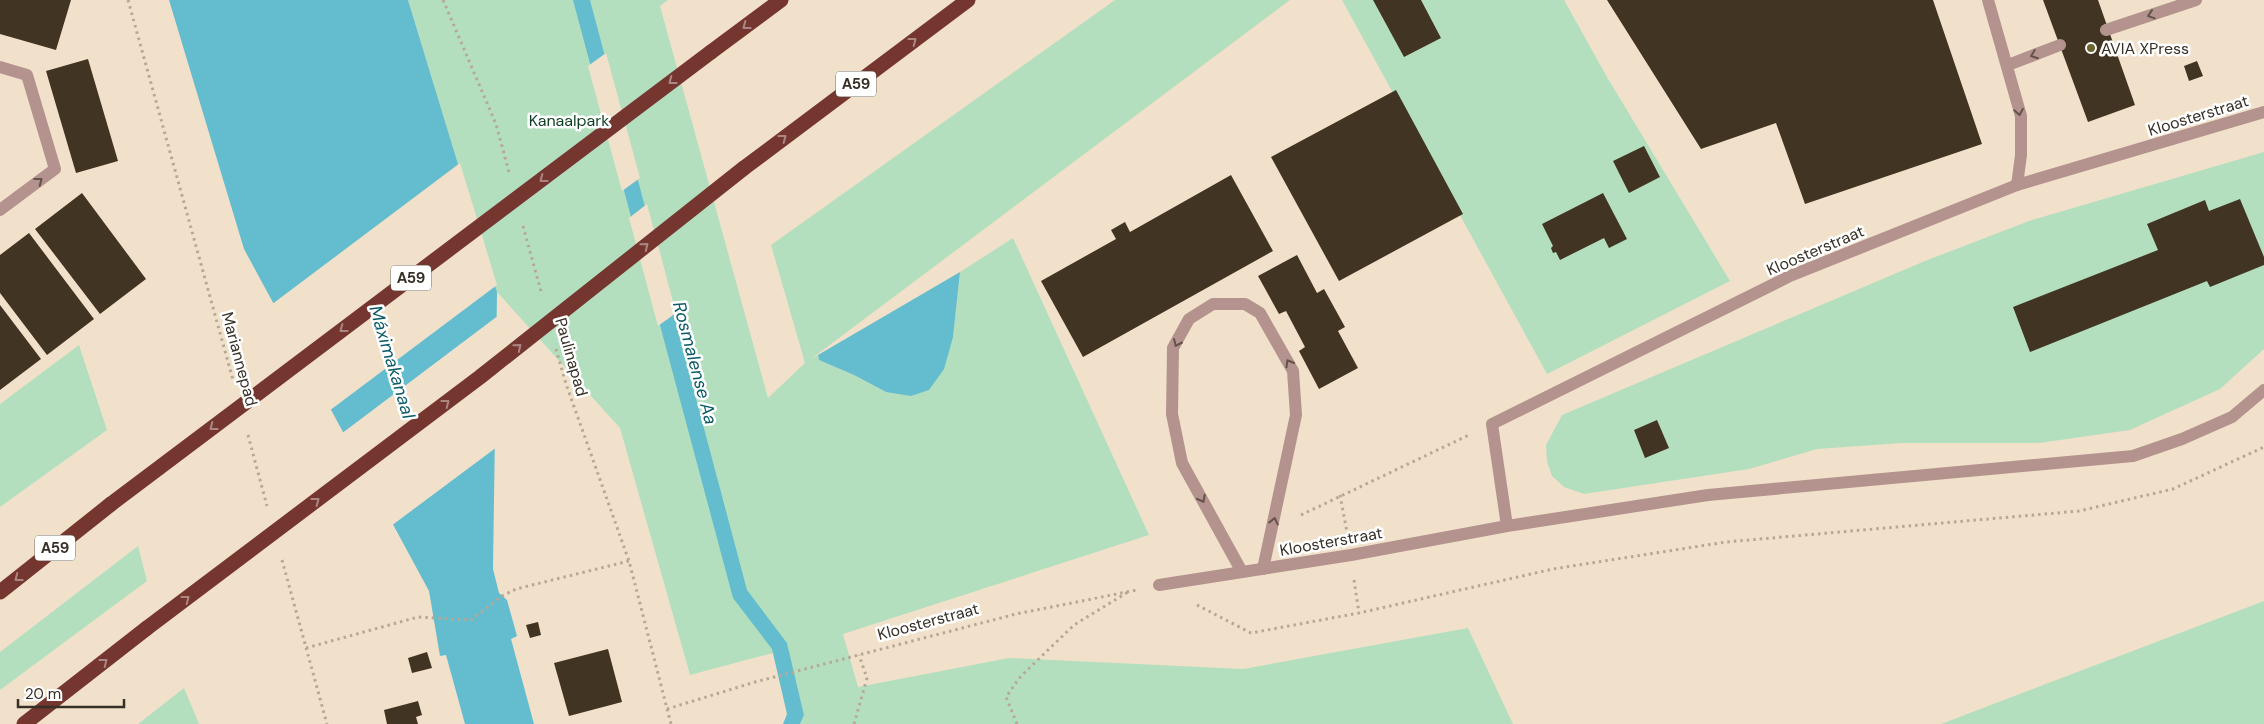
<svg xmlns="http://www.w3.org/2000/svg" width="2264" height="724" font-family="'DM Sans',sans-serif">
<rect width="100%" height="100%" fill="#f2e1ca"/>
<path fill="#b4dfbf" d="M408,0H668L660,6L768,398L805,363L771,245L1115,0H1290L811,359L818,355L819,360L854,375L886,392L953,337L960,272L1013,238L1149,535L843,634L858,687L1009,658L1243,669L1468,628L1513,724H800L804,715L788,649L690,675L620,428L497,292Z
M1342,0H1564L1607,77L1730,281L1547,374Z
M2264,152V349L2220,389L2130,430L2039,443H1902L1817,449L1749,469L1584,494L1564,487L1552,476L1547,462L1546,445L1562,415L1925,261L2029,221Z
M79,345L107,430L0,507V404Z
M138,546L147,581L0,690V652Z
M2264,601V724H1941Z
M184,688L199,724H138Z"/>
<path fill="#63bdce" d="M169,0H408L497,292L493,569L499,593L507,600L517,636L511,639L534,724H465L446,655L440,656L429,591L244,249Z
M573,0H590L747,590L787,643L804,715L800,724H783L787,714L772,649L733,598Z
M960,272L953,337L944,369L929,390L911,396L886,392L854,375L819,360L818,355Z"/>
<path fill="#f2e1ca" d="M606,53L640,178L622,191L588,66Z
M460,163L497,285L329,411L271,305Z
M647,204L676,313L658,326L629,218Z
M499,315L497,447L391,526L341,434Z"/>
<path fill="#423422" d="M0,0H71L56,50L0,34Z
M1373,0H1421L1441,38L1404,57Z
M1607,0H1933L1982,144L1805,204L1776,123L1701,149Z
M2043,0H2098L2135,105L2088,122Z
M88,59L118,161L76,173L46,71Z
M2197,61L2203,76L2189,81L2184,66Z
M1396,90L1463,214L1339,281L1271,157Z
M1644,146L1660,177L1629,193L1613,161Z
M1231,175L1273,251L1083,357L1041,281L1116,239L1111,230L1125,222L1130,232Z
M82,193L146,279L100,314L35,229Z
M1603,193L1627,239L1609,248L1604,238L1560,260L1556,252L1553,253L1551,248L1553,246L1542,224Z
M2240,199L2264,257V265L2210,287L2207,281L2030,352L2013,307L2158,250L2147,224L2205,200L2209,211Z
M29,233L94,319L47,355L0,293V255Z
M1297,255L1317,293L1324,289L1345,327L1338,331L1358,368L1319,389L1299,351L1305,347L1286,311L1279,314L1258,276Z
M0,305L41,359L0,390Z
M1657,420L1669,448L1645,458L1634,430Z
M538,622L541,635L530,638L526,625Z
M608,649L622,702L569,716L554,663Z
M427,652L432,668L412,673L408,658Z
M418,701L422,715L416,717L418,724H387L384,710Z"/>
<g fill="none" stroke-linecap="round" stroke-linejoin="round">
<path stroke="#b6a896" stroke-width="3" stroke-dasharray="2.5 4" stroke-linecap="butt" d="M128,0L233,380
M443,0L496,124L509,172
M523,226L542,295
M556,349L566,384L629,561L671,724
M248,435L267,506
M1340,495L1347,532
M1301,515L1469,435
M282,560L327,724
M1354,580L1359,613
M1197,605L1251,633L1359,613L1553,569L1726,542L2079,511L2173,489L2264,447
M306,648L418,617L471,620L502,596L516,589L629,561
M667,709L755,682L1016,614L1137,590
M854,724L867,678L859,655
M1017,724L1006,697L1021,676L1074,625L1128,592"/>
<path stroke="#b4938e" stroke-width="12" d="M1988,0L2021,116V155L2017,185
M2106,30L2196,0
M2008,65L2060,45
M0,67L27,75L55,169L0,210
M1242,572L1182,463L1172,414L1173,348L1189,319L1213,304H1245L1260,313L1293,371L1296,415L1263,569"/>
<path stroke="#b4938e" stroke-width="12" d="M1507,526L1492,424L1790,276L2017,185L2264,112
M1159,585L1351,555L1507,526L1708,495L2133,456L2182,439L2232,417L2264,390"/>
<path stroke="#75362f" stroke-width="15" d="M711,52L781,0
M744,168L968,0
M0,592L111,504
M24,724L147,628"/>
<path stroke="#75362f" stroke-width="15" d="M111,504L711,52
M147,628L480,377L744,168"/>
</g>
<defs><path id="oneway-chevron" d="M-2-3.5L2.5 0L-2 3.5" fill="none" stroke-width="1.6" stroke-linecap="round" stroke-linejoin="round" transform="scale(1.25)"/></defs>
<g stroke="#63534b">
<use href="#oneway-chevron" transform="translate(2151 15) rotate(162)"/>
<use href="#oneway-chevron" transform="translate(2034 55) rotate(159)"/>
<use href="#oneway-chevron" transform="translate(2019 112) rotate(80)"/>
<use href="#oneway-chevron" transform="translate(39 181) rotate(-37)"/>
<use href="#oneway-chevron" transform="translate(1177 343) rotate(114)"/>
<use href="#oneway-chevron" transform="translate(1289 363) rotate(-120)"/>
<use href="#oneway-chevron" transform="translate(1202 499) rotate(62)"/>
<use href="#oneway-chevron" transform="translate(1274 521) rotate(-78)"/>
</g>
<g stroke="#ac8682">
<use href="#oneway-chevron" transform="translate(746 26) rotate(143)"/>
<use href="#oneway-chevron" transform="translate(913 41) rotate(-37)"/>
<use href="#oneway-chevron" transform="translate(672 81) rotate(143)"/>
<use href="#oneway-chevron" transform="translate(783 138) rotate(-37)"/>
<use href="#oneway-chevron" transform="translate(543 179) rotate(143)"/>
<use href="#oneway-chevron" transform="translate(645 246) rotate(-39)"/>
<use href="#oneway-chevron" transform="translate(343 329) rotate(143)"/>
<use href="#oneway-chevron" transform="translate(518 347) rotate(-39)"/>
<use href="#oneway-chevron" transform="translate(446 403) rotate(-37)"/>
<use href="#oneway-chevron" transform="translate(213 427) rotate(143)"/>
<use href="#oneway-chevron" transform="translate(316 501) rotate(-37)"/>
<use href="#oneway-chevron" transform="translate(18 578) rotate(142)"/>
<use href="#oneway-chevron" transform="translate(186 599) rotate(-37)"/>
<use href="#oneway-chevron" transform="translate(104 662) rotate(-38)"/>
</g>
<circle fill="#6d6330" stroke="#fff" stroke-width="2" cx="2091" cy="48" r="5"/>
<g text-anchor="middle" stroke-width="5" stroke-linejoin="round" paint-order="stroke">
<g fill="#fff" stroke="#736e68" stroke-width="1">
<rect x="836" y="71.5" width="40" height="25" rx="4"/>
<rect x="391" y="265.5" width="40" height="25" rx="4"/>
<rect x="35" y="535.5" width="40" height="25" rx="4"/>
</g>
<g font-size="15" font-weight="bold" fill="#373027">
<text x="856" y="89">A59</text>
<text x="411" y="283">A59</text>
<text x="55" y="553">A59</text>
</g>
<g font-size="16" fill="#373027" stroke="#fff" text-anchor="start">
<text x="2101" y="54">AVIA XPress</text>
</g>
<g font-size="16" fill="#373027" stroke="#fff">
<text transform="translate(2198 115) rotate(-17)" y="6">Kloosterstraat</text>
<text transform="translate(1815 250) rotate(-23)" y="6">Kloosterstraat</text>
<text transform="translate(572 357) rotate(74)" y="6">Paulinapad</text>
<text transform="translate(240 359) rotate(75)" y="6">Mariannepad</text>
<text transform="translate(1331 541) rotate(-10)" y="6">Kloosterstraat</text>
<text transform="translate(928 621) rotate(-15)" y="6">Kloosterstraat</text>
</g>
<g font-size="16" fill="#0e3e22" stroke="#fff">
<text x="569" y="126">Kanaalpark</text>
</g>
<g font-size="18" font-style="italic" fill="#0b5a67" stroke="#fff">
<text transform="translate(392 362) rotate(73)" y="6">Máximakanaal</text>
<text transform="translate(695 363) rotate(75)" y="6">Rosmalense Aa</text>
</g>
</g>
<path d="M18 699v8h106v-8" fill="none" stroke="#373027" stroke-width="2.5"/>
<text x="25" y="699" font-size="15" fill="#373027" stroke="#ffffff" stroke-width="4" paint-order="stroke">20 m</text>
</svg>
